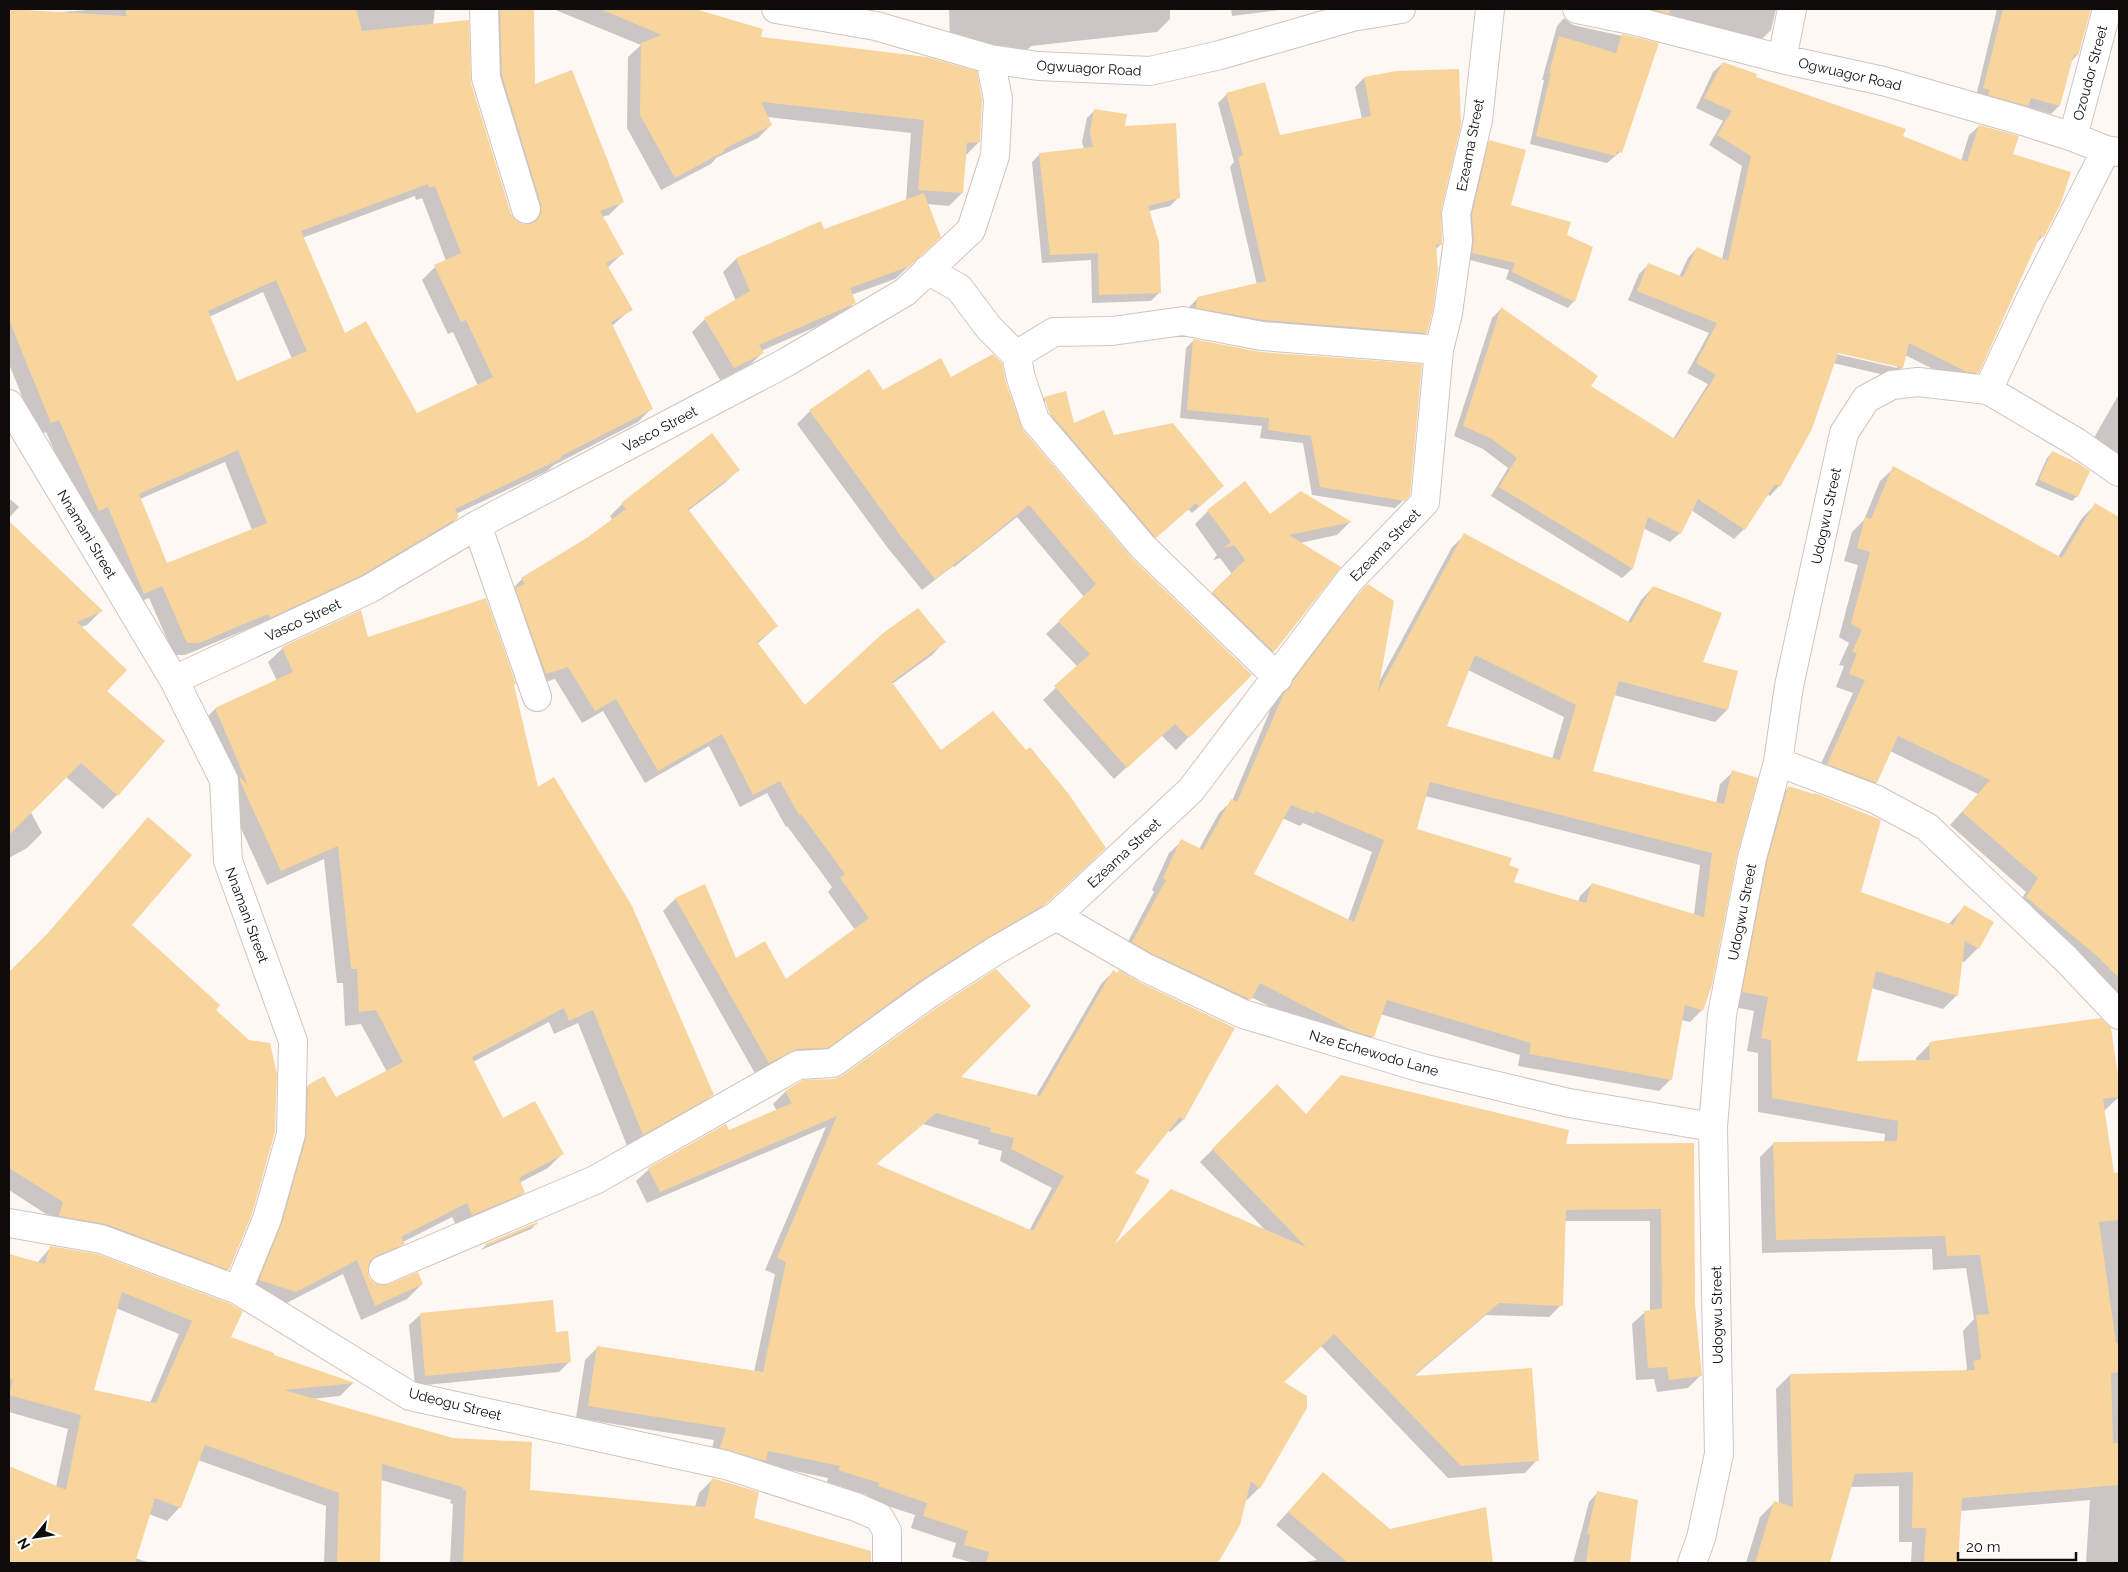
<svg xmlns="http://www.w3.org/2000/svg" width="2128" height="1572" font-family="Raleway,sans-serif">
<rect width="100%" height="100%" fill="#fef8f5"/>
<path fill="#0003" fill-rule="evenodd" d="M84,9H435L433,25L470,83L510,214L514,221L522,225H528V219L489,89L488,9H533V86L622,202L609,215L602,217L622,254L607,268L631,309L612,326L651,409L638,422L554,465L547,471L456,514L458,517L445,530L347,588L256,630L255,626L185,655H174L149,598L131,606L95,519L86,523L46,432L38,436L9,364V16L87,10ZM415,196L416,200L422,198L446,261L435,267L422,280L448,334L453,332L478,386L417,414L345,335L302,238ZM263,292L292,359L237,383L209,317ZM225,462L252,530L167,564L140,499Z
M553,9H690L762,30L759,38L979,142L966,155L962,193L949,206L927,204L926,250L895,279L851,295L854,303L841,316L761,351L762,353L749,366L720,380L692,332L705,319L736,301L723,272L736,259L824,231L906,200L911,133L767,117L771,125L758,138L716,158L711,164L661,190L627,128L628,57L641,45Z
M949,9H1170V19L1157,32L1031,46L1028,49L959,50L950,48Z
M1231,9H1287L1232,16Z
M1590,9H1776L1771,30L1760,41Z
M1997,9H2090L2077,55L2071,62L2059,106L2051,114L2026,107L2019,114L1976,96Z
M1564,18L1573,25L1658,44L1620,152L1607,163L1530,144L1544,80H1542L1557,26Z
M1723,63L1754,78L1961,161L1969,135L1979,126L2012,155L2043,236L2034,246L1978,372L1968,382L1957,381L1905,355L1902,367L1893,377L1833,363L1779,486L1770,496L1767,494L1744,529L1734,539L1691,510L1680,533L1670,542L1643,528L1632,569L1622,578L1491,496L1508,468L1483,449L1454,436L1492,318L1501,309L1589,387L1673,439L1708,384L1687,373L1709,333L1628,300L1639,274L1648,265L1679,277L1688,258L1697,248L1722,259L1742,166L1709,145L1723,121L1696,108L1713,72ZM1832,350L1897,365V368L1832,353Z
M1364,78L1441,244L1436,249L1426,333L1417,342L1188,316L1189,307L1198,298L1257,285L1230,167L1234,162L1218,103L1227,94L1280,136L1362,119L1355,87Z
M1095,110L1124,127L1178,198L1170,206L1149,211L1159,293L1151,301L1092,303L1091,260L1042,263L1032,162L1040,154L1084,149L1082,142L1087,118Z
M1490,141L1509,206L1566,236L1574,301L1568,308L1506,279L1509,270L1466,259V223L1483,148Z
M1194,340L1409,495L1395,508L1312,495L1303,443L1260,438L1262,426L1180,418L1186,348Z
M869,371L882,392L950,379L1005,383L1022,431L1131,559L1250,675L1176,750L1161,735L1114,779L1043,700L1078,667L1046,634L1084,597L1017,517L954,567L953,566L922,590L887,547L797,424L810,411Z
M2119,394V462L2087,450Z
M1044,398L1073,424L1113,436L1223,486L1192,513L1188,509L1148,544L1037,405ZM1044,401H1046L1052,418L1050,419Z
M2052,453L2077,496L2072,501L2035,485L2047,458Z
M1894,468L2058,557L2082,518L2096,504L2119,519V1004L2013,911L2026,892L1950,825L1978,794L1890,751L1876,782L1863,796L1815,777L1853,693L1836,687L1844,666L1839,665L1849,643L1839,637L1858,565L1844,561L1852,532L1864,520L1880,481Z
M738,470L726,482L688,511L777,626L757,644L805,707L944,642L932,655L892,684L941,752L1092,861L1032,916L972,950L907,992L814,1060L756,1075L663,911L675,899L736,959L786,981L855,930L828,892L832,887L787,826L786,827L767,793L740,807L709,746L645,783L603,711L582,723L555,679L533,686L509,592L522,579L589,538L613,521L610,516L622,504Z
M9,498L19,507L9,518Z
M1208,511L1350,522L1337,535L1300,543L1339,567L1273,652L1260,665L1199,606L1232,574L1220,558L1213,560L1217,555L1195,524Z
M9,523L101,611L87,625L81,627L105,692L117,795L103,809L66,777L20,792L42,833L27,848L9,858V798L18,790L9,781Z
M1465,535L1628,622L1641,600L1653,587L1701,663L1727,710L1715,722L1614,695L1591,772L1716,803L1720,784L1733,772L1735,855L1702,1010L1690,1022L1681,1020L1671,1079L1659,1091L1518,1066L1520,1055L1380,1014L1373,1036L1360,1049L1340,1043L1251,997L1237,1012L1121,955L1154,892L1152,890L1169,853L1182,841L1199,849L1219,813L1232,801L1272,706L1355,598L1368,586L1379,682L1452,547ZM1468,670L1564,717L1552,759L1445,727ZM1425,796L1700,865L1694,915L1592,884L1580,896L1578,902L1513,883L1508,866L1415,830ZM1282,818L1300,826L1303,823L1372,852L1348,920L1252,874Z
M367,639L513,686L537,789L712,1094L698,1109L628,1148L578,1023L554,1034L549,1022L473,1062L503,1119L562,1154L548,1168L519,1183L523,1193L509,1207L458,1229L452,1217L403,1242L389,1258L366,1268L367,1276L373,1284L380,1287L422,1284L407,1299L361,1320L343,1274L281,1306L245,1294L294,1101L308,1086L335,1099L387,1072L361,1024L345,1026L343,983H337L324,859L267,885L226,796L201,723L215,709L277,681L268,662L283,648Z
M1788,788L1859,892L1948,925L1964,907L1978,948L1964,962L1961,961L1957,995L1943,1009L1871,988L1855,1062H1916V1058L1930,1044L2110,1029L2119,1090V1097L2104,1111L2113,1174L2117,1173L2119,1190V1563H2086L2090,1500L1960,1511L1956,1563H1911L1912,1542H1899V1486L1850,1487L1828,1563H1746L1760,1517L1774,1503L1779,1504L1776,1389L1790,1375L1964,1372L1967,1369L1963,1331L1974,1319L1966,1268L1933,1270L1932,1249L1762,1253L1760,1157L1774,1143L1884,1142L1885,1134L1758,1112V1053L1747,1051L1754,1011L1729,1006L1774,802Z
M148,818L130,925L214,1010L228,1269L214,1284L45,1230L49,1216L9,1190V974L37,946Z
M1113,972L1233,1028L1183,1120L1170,1132L1168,1130L1133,1173L1111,1249L1267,1232L1200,1162L1277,1086L1306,1115L1564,1145L1692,1144L1694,1305L1701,1375L1688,1388L1657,1392L1654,1379L1636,1380L1632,1324L1645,1312L1650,1311V1221H1564L1561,1305L1549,1317L1486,1315L1412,1378L1537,1460L1525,1473L1448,1478L1321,1346L1282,1383L1259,1488L1247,1500L1245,1499L1239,1524L1216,1563H974L952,1557L956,1543L911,1528L915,1515L866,1499L867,1495L827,1482L828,1478L761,1464L709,1460L714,1440L576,1418L585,1360L597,1348L754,1372L775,1274L765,1270L826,1127L647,1203L636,1181L649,1169L777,1111L773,1104L785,1092L959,1077L1036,1096L1101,984ZM923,1124L979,1140L978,1144L1002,1151L1000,1161L1052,1188L1029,1231L875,1165Z
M536,1224L531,1229L481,1250L486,1245Z
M51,1247L230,1338L272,1356L353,1383L340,1396L311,1399L528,1491L695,1507L699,1493L713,1479L752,1519L845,1545L840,1563H450L453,1504L450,1503L451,1500L381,1480L379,1563H324L326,1506L198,1460L180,1507L167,1521L149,1514L135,1558L150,1563H9V1539L27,1494L56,1487L68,1429L9,1412V1256L37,1263ZM116,1308L179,1334L150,1403L93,1391Z
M551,1301L555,1334L570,1361L559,1372L415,1386L409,1325L420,1315Z
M1323,1474L1389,1530L1485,1509L1492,1563H1299L1317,1560L1276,1525Z
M1598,1492L1636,1501L1629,1563H1573L1589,1502Z"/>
<path fill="#f8d59d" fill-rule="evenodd" d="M9,9L126,16V9H356L362,31L469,20L471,83L511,214L516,221L523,224H530L537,220L541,213V205L502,75L500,9H534L535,84L572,70L624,202L600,211L624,254L606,263L633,310L611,322L653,409L561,456L562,458L455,509L459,517L362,575L270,618L268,614L199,643H187L162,586L144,594L108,507L99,511L59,420L51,423L9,320ZM428,184L429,188L435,186L461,253L434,265L461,322L466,320L493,377L417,413L366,321L345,333L301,231ZM276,280L307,351L237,381L208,311ZM238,450L267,523L167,563L139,494Z
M600,9H695L763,29L761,37L927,57L977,71L982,100L980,142L967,143L963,193L918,190L924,120L761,102L772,125L724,149L725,151L675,178L640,115L641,43L662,35Z
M1650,9H1670L1669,14Z
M2003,9H2091L2078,56L2074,54L2060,106L2031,98L2028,106L1988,95L1990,90L1983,88Z
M1622,34L1659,43L1622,153L1617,151L1616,156L1536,136L1551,73H1549L1559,36L1616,53Z
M1723,62L1757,74L1756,77L1906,129L1903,136L1967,162L1979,125L2019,136L2013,154L2071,172L2061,203L2044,237L2040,236L1979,373L1967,372L1909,343L1903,368L1838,353L1812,429L1780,487L1775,484L1745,530L1698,499L1681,534L1648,517L1633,569L1499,487L1517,458L1492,439L1463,426L1501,307L1598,376L1591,386L1675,439L1716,375L1696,363L1717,323L1637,291L1648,263L1683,277L1697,247L1728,261L1751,156L1717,135L1732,111L1704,98Z
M1459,69L1461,125L1441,211L1442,240V245L1436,244L1438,270L1433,310L1427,333L1264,320L1196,308L1197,297L1266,281L1238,157L1243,155L1226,93L1265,82L1280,135L1371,116L1364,77L1396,71Z
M1094,109L1127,114L1125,126L1176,123L1180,198L1148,206L1159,242L1161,293L1099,295L1098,253L1050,255L1039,153L1093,147L1090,133Z
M1489,140L1526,150L1511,205L1571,222L1567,235L1593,247L1575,302L1512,272L1515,263L1472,253L1474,240L1472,215Z
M924,193L941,237L910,266L850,288L856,303L759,345L764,353L734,368L704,318L750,291L736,258L821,221L824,229Z
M1193,339L1261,352L1422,364L1410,495L1405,501L1320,487L1311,436L1268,430L1269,418L1187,410Z
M993,354L1002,363L1006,383L1023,430L1132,558L1252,675L1189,738L1175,724L1127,768L1054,686L1090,654L1058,621L1096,584L1029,505L967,556L966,555L935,579L900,535L809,410L869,369L883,390L941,358L951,377Z
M1066,391L1074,423L1104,410L1114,435L1173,423L1224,486L1199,507L1196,503L1156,538L1049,412L1044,397Z
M712,433L740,470L688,509L778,626L757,642L805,705L883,633L918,608L946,642L892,682L941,750L993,711L1026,750L1030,747L1068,793L1106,848L1047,903L987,938L921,980L828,1048L797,1049L769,1063L675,898L705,884L736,958L765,941L786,979L869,918L840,878L845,874L801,814L799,815L780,781L753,795L722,734L658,771L616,699L595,711L568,667L546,674L515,588L525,584L521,578L588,537L626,509L621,503Z
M2052,451L2080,464L2090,471L2078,497L2039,480Z
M1893,466L2062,558L2095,503L2119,517V978L2096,955L2026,897L2038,878L1962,812L1990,780L1898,736L1877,783L1827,764L1865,680L1849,674L1857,653L1852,652L1862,630L1851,624L1870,552L1857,548L1865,517L1871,519Z
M1245,481L1270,514L1301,491L1352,522L1289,535L1341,567L1274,652L1212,592L1245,560L1234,545L1223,548L1231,542L1207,510Z
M9,521L103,611L77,622L127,670L107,691L165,741L118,796L81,763L9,835Z
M1464,533L1631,623L1653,586L1722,613L1703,662L1738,671L1728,710L1619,681L1593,771L1724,804L1732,770L1758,778L1737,855L1712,985L1703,1011L1685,1005L1672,1080L1529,1054L1531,1043L1387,1000L1374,1037L1353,1031L1260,983L1251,1000L1249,999L1153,954L1132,942L1166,880L1163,878L1181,839L1203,850L1231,799L1237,802L1284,693L1290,688L1293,681L1361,591L1368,584L1394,601L1378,692ZM1475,655L1576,705L1560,760L1447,726ZM1430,782L1712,853L1704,917L1592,883L1586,903L1514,882L1519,869L1509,865L1512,858L1417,829ZM1291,805L1314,814L1315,811L1384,840L1354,922L1254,874Z
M486,598L516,684L514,685L538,787L554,777L632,906L714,1095L643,1135L593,1010L569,1021L564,1008L472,1057L503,1118L535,1101L564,1154L519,1178L525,1193L472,1215L467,1203L401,1237L405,1244L376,1256L370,1261L368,1268L369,1277L374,1283L381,1285L389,1284L418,1272L423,1284L375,1306L357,1260L296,1292L259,1280L282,1223L306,1138L308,1085L324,1076L336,1097L403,1062L376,1010L359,1012L357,969H351L338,846L281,871L240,781V777L248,785L215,708L293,672L282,647L361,610L368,637Z
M1788,786L1814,794L1815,793L1881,820L1861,892L1953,925L1964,905L1994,922L1979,949L1965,941L1958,996L1876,971L1857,1061L1930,1060L1929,1043L1934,1041L2101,1018L2111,1028L2119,1082V1097L2103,1099L2114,1173L2119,1172V1220L2099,1222L2116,1343H2119V1372L2111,1373L2113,1443H2119V1485L1962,1498L1958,1563H1924L1926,1528H1912L1913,1472L1855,1474L1830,1563H1755L1774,1501L1793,1507L1790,1374L1975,1370L1973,1361L1981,1359L1976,1315L1989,1314L1980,1255L1947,1256L1945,1236L1776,1240L1773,1142L1897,1141L1898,1121L1772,1098L1771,1040L1761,1038L1768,997L1742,992L1767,862Z
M148,817L192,855L132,925L220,1005L216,1010L249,1040L270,1043L277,1074L275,1132L252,1214L229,1270L106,1224L59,1216L63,1202L9,1168V972L49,932Z
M996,969L1031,1006L961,1077L1040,1096L1113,970L1117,973L1119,970L1139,982L1235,1028L1184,1120L1180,1117L1135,1173L1150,1180L1115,1244L1171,1189L1306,1247L1212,1149L1277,1084L1306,1114L1341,1075L1569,1130L1566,1144L1694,1143L1695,1305L1702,1376L1669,1380L1667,1367L1648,1368L1644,1311L1662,1308L1661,1209L1566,1210L1563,1306L1499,1303L1413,1376L1532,1368L1539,1461L1461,1466L1334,1334L1284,1382L1307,1396V1408L1260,1489L1251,1481L1240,1525L1218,1563H986L989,1552L964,1545L968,1531L923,1516L927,1503L878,1486L879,1483L838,1470L840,1466L768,1451L766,1461L720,1448L726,1428L588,1406L597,1346L763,1372L786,1262L777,1258L837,1116L660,1192L648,1168L726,1124L729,1130L792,1103L785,1091L803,1080L834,1079L842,1076L939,1006ZM936,1113L991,1128L990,1132L1014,1138L1011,1149L1064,1176L1033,1231L876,1164Z
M537,1222L538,1224L486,1246L485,1244Z
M50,1246L97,1254L231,1304L243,1311L231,1337L274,1353V1355L355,1383L284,1390L453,1438L532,1442L530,1490L705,1507L712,1478L759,1492L754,1518L871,1551V1563H463L466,1490H463V1487L382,1464L380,1563H337L339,1493L205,1445L181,1508L155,1498L135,1563H9V1466L66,1490L81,1415L9,1395L13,1380L9,1378V1254L45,1264ZM122,1292L192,1321L156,1403L94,1390Z
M553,1300L556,1332L568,1331L571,1362L425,1376L420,1313Z
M1323,1472L1390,1529L1486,1507L1493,1563H1348L1288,1512Z
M1597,1491L1638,1500L1630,1563H1586L1590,1534H1587Z"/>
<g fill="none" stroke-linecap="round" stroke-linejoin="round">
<g stroke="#d2c4bd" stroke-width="30">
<path id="minor" d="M484,9L486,78L526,209
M776,9L876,26L990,59L1038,66L1150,71L1220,55L1352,17L1401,9
M1577,9L1631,20L1782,59L1883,81L2023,121L2073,137L2106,150L2119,152
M1782,59L1792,9
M2073,137L2107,9
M927,270L959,288L989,328L1016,355L1054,332L1112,331L1183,321L1262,336L1439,350
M1016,355L1021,378L1035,420L1143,547L1278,678
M1988,390L2030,300L2106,150
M9,404L174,680L224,780L228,861L293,1041L291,1134L267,1219L238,1290
M477,525L537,697
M174,680L369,589L477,525L785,363L905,292L971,230L995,156L998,99L990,59
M1778,762L1875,799L1927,827L2066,959L2119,1015
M1056,916L1146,968L1243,1014L1422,1068L1569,1103L1713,1127
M9,1223L101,1239L238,1290L410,1396L726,1465L856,1507L879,1517L887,1531V1563
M383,1270L595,1180L798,1065L833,1063L930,993L995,951L1056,916L1191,790L1349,581L1425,502L1439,350L1448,313L1458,241L1456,214L1478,120L1490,9
M1692,1563L1701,1538L1719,1454L1713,1127L1722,1015L1752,858L1778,762L1789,686L1844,433L1866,399L1892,385L1918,382L1988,390L2076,442L2119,472"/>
</g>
<use href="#minor" stroke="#fff" stroke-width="28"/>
</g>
<g text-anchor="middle" stroke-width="4" stroke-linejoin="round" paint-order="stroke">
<g font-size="14" fill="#100c09" stroke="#fff">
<text transform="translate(1089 68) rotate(3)" y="5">Ogwuagor Road</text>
<text transform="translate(2090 73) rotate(-75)" y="5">Ozoudor Street</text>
<text transform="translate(1850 74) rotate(13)" y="5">Ogwuagor Road</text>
<text transform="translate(1470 145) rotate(-79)" y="5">Ezeama Street</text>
<text transform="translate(660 429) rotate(-28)" y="5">Vasco Street</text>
<text transform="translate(1826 516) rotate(-78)" y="5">Udogwu Street</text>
<text transform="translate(87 534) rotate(59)" y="5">Nnamani Street</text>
<text transform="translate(1385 545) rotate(-46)" y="5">Ezeama Street</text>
<text transform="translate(303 620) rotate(-25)" y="5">Vasco Street</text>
<text transform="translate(1124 853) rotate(-43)" y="5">Ezeama Street</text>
<text transform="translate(1742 912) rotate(-79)" y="5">Udogwu Street</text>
<text transform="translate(247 915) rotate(70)" y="5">Nnamani Street</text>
<text transform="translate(1374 1053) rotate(16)" y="5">Nze Echewodo Lane</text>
<text transform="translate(1717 1315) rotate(-91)" y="5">Udogwu Street</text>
<text transform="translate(455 1404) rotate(14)" y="5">Udeogu Street</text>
</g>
</g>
<rect width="2128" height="1572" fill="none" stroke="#100c09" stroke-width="20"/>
<g transform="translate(35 1537) rotate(240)" stroke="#ffffff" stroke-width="4" paint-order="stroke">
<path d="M0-4L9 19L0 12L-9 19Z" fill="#100c09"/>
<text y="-8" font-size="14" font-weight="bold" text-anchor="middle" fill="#100c09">N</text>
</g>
<path d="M1958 1552v8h118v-8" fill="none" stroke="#100c09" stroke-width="2.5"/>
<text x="1966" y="1552" font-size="15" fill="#100c09" stroke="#ffffff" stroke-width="4" paint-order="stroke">20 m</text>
</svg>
